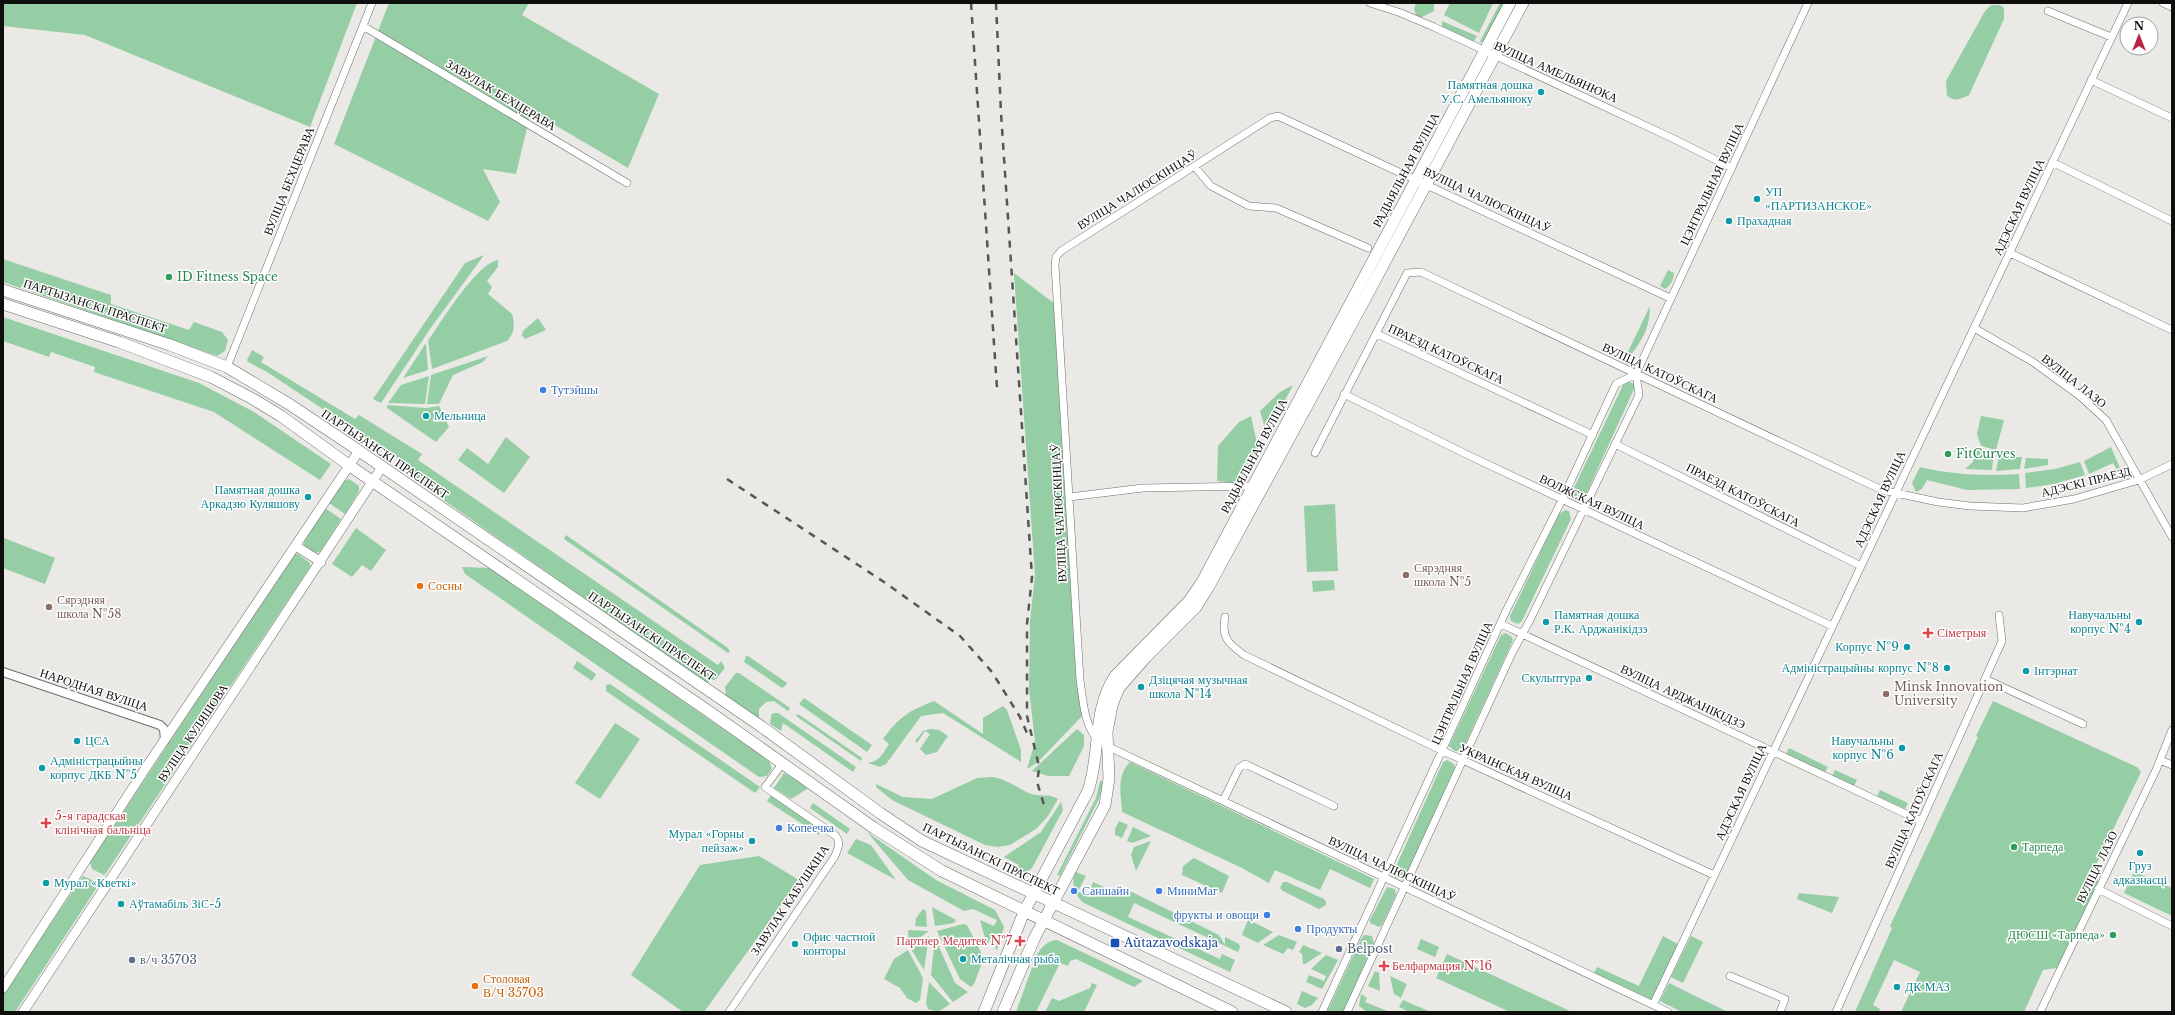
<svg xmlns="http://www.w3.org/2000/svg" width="2175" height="1015" font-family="'Libre Baskerville',serif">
<rect width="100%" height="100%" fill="#eae9e5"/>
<path fill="#95cea4" d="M3,3H357L310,127L85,35L3,26Z
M389,3H529L522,15L659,94L628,168L531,111L516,174L483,169L500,202L488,221L334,144Z
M1416,3H1434V11L1420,18L1416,15L1414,9Z
M1450,3H1493L1479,33L1444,15Z
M1500,3H1506C1501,13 1490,41 1479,43Z
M1991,5H2000L2004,8V19L1969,95C1960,99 1956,102 1947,96L1946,81L1985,11Z
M1442,21L1477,36L1473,42L1442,27Z
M484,255L430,329L381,403L373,399L465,263Z
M3,259L111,295V304L189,330L194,322L222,332L228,340L225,351L217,356L3,282Z
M498,260V267L487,281L492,287L488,294L512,314C515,324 515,333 507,341L432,369L428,341C441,322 477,263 498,260Z
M1668,270L1674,273C1674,279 1670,286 1665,289L1660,286Z
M1014,273L1055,304L1076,677L1084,714L1038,762L1027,769L1035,742L1029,689L1030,621L1035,575Z
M1650,306C1650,330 1640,344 1625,362H1623Z
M3,317L199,383L254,412L331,464L320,480L214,412L94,372L95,367L51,352L49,357L3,341Z
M538,318L546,330L525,339L522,335L523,331Z
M426,343L428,370L403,378Z
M252,350L264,357L261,362L355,419L359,415L422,454L418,460L718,665L721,661L725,668L716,679L705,683L398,468L401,461L267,372L248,362L247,360Z
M488,356L483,362L453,375L439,404H427L431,375Z
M429,376L425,404L388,403L401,385Z
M1628,381L1634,384L1635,387L1583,501L1577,502L1571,498V494L1624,383Z
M1293,385L1267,435L1260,411L1280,392Z
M387,405L426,408L439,406L449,427L436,442L387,408Z
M1251,416L1258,448L1243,480L1236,483L1217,481L1218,446L1239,422Z
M1981,416L2004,420L1996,450L1981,446L1977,434Z
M506,437L530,457L504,493L458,460L467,448L488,464Z
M2111,447L2122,473L2118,472L2113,463L2089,474L2084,461Z
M1976,449L1994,452L1992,470L1965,469L1973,462Z
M2010,453H2015V457H2022L2020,469L1996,471L1999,455L2009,456Z
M2026,458L2048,459V465L2024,469Z
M2080,462L2085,475L2054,484L2026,488L2025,473L2055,469Z
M1920,467C1953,475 1985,476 2019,474L2020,489L1967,490L1927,480L1922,489L1916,492L1912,483Z
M349,479L359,486V491L345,514L329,503L344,481Z
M1335,504L1338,571L1307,572L1304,506Z
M325,508L341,519L320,552L315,553L304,546V542Z
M1565,510L1569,511L1571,519L1522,621L1518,624L1511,621L1510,616L1559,514Z
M356,528L386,550L371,571L362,565L352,577L332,564Z
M566,535L728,648L730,652L728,653L564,539Z
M4,538L55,558L45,584L3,568Z
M294,554H298L310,563V567L106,873L104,875L92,869L90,862Z
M462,567L491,568L769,761L772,769L767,776L759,777L465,574Z
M1334,580L1335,590L1313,592L1312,581Z
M1506,633L1512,637L1513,640L1462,751H1455L1449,746L1501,635Z
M746,656H748L787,683L786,685L782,688L744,662Z
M577,661L596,674L592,681L573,668Z
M736,673H739L790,708L788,711L774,701L766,702L759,709V719L726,696L725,687Z
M610,684L760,787L755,793L606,691V685Z
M804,698L872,745L867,752L799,704Z
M934,701L983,734V718L1003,706L1007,710L1021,750V762L943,713L921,716L886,764L880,767L868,763C880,761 883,753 889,744L883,739C900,716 909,711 934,701Z
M1993,701L2137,767L2141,772L2090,877L2099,881L2057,968L2043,970L2024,1012H1901L1920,972L1894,960L1873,1005L1880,1009L1879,1012H1855L1892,928L1890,926L1978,737L1976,736Z
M774,713H778L856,767L853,772L783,723L781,731L770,724L771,715Z
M798,714L862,758L861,761L796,716Z
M615,723L640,739L600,799L575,783Z
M930,729L939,730L948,736L937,752L926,755L920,749L930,734L925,731L917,743L915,741L923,731Z
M1077,729L1084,735V746L1069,776H1048L1032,771Z
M1789,748L1828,767L1825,772L1786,754Z
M1447,760L1454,764L1455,768L1406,876L1404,879L1395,878L1394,871L1443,762Z
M1130,762L1374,879L1370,888L1330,869L1320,890L1275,870L1269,883L1242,868L1122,812C1121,794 1116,776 1130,762Z
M1835,770L1857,780L1854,786L1832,776Z
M784,773L810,787L791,799L774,788Z
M992,777C1010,779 1024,794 1036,795C1044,796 1050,794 1058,799L1048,816L1036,829L1010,845L998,847L985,845L892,800L876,787V784L903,797L932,799L977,778Z
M1100,781L1103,782L1099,799L1060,876L1057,875L1096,798Z
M1880,790L1908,803L1905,809L1877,796Z
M771,795L822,830L819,835L767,801Z
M1061,802L1063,810L1032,868L1026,873H1015L1019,865L1004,857L1041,832Z
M813,803L850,829L847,834L810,808Z
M1119,821L1128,825L1122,838L1115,835V829Z
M1133,827L1151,836L1132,843L1127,841Z
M867,832L936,880L995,910L1004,927L997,950L995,948L1000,936L993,933L987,945L980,920L994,926L997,920L973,909L964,911L908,880Z
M856,839L871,845L896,880L847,853Z
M1151,841L1136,871L1131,855L1134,847Z
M759,856L799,880L704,1012H683L631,975L700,865Z
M1194,858L1229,876L1222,893L1182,875L1183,866Z
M2134,871L2172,888V916L2124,893Z
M1076,872L1086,876L1078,891L1089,897L1132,892L1219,935L1225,945V937L1239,944L1240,947L1238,952L1134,903L1128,917L1220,959L1222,954L1235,960L1230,972L1084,903C1075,896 1070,883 1076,872Z
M83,876L96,882L98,886L15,1012H3V994Z
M1093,882L1104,887L1101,893L1088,894Z
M1283,882H1287L1324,899L1326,902V905L1319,909L1283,891L1280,888Z
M1387,887L1395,889L1396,895L1382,925L1379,927L1370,923V920Z
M1799,893L1839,897L1832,913L1797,899Z
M932,907L956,920L954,923L935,926Z
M923,909L926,911L927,927L915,926L916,918Z
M1248,920H1249L1273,932L1258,943L1242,935Z
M963,924L967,925L984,958L974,984L971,987L960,979L937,931Z
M908,930L929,931L909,945Z
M1279,935L1297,942L1293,950L1288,948L1283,954L1263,945Z
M1364,935L1372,936L1374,944L1343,1012H1327L1361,939Z
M929,936L924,970L911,949Z
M1663,936L1678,944L1651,1000L1594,973L1597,967L1639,986Z
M1691,936L1703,942L1683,983L1671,977Z
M935,938L955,983L968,992L953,1002L931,975Z
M1421,939L1439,947L1435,957L1417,949Z
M1057,940L1143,981L1134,987L1076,959L1070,961L1068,966L1060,963L1036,1012H1016L1037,954C1043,946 1047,941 1057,940Z
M1303,945L1322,953L1305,964H1303L1302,954L1299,952Z
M908,950L923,978L920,1000L916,1003L907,998L900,988L884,979L894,959Z
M1447,954L1572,1012H1510L1436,978Z
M1326,955L1338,960L1322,989L1306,982L1309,975L1324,981L1326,976L1311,969Z
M1375,971L1379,973L1380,991L1368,986Z
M1390,976L1407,984L1401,998L1394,994Z
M929,982L950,1004L938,1012L928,1009L926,1003Z
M1092,983L1097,985L1084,1012H1045L1052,998L1059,1001L1090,988Z
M1669,983L1728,1012H1682L1660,1001Z
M1302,991L1318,998L1312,1005L1305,1008L1297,1004Z
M1361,994L1367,998L1365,1002L1390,1012H1367L1359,1006Z
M1403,1000L1431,1012H1409L1399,1007Z"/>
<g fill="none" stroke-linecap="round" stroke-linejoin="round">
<g stroke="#6e6e6a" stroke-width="8">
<path id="minor" d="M1370,3L1401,13L1434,27L1674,139L1732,168
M2163,3L2172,7
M2048,11L2111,37
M363,26L627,183
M2091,80L2172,118
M2052,162L2172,221
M1195,167L1211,186L1249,206L1276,208L1368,248
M2010,253L2172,330
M1974,328L2033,362L2081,397L2106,420L2172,537
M1377,334L1593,435
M227,367L372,3
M1344,394L1472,457L1832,626
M1615,444L1861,566
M1315,453L1407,273L1421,272L1882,490L1938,502L1970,506L2023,508L2074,499L2139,480L2172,464
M1069,497L1143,488L1253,486
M1225,617C1221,638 1229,644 1244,655L1443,751L1714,875
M1501,624L1921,821
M1985,679L2083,724
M1097,739C1084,724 1083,700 1080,680L1055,265L1056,257L1061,251L1270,118L1278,116L1670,298
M1107,746L1668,1012
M2160,760L2172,765
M1223,801L1239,768L1245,764L1334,806
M2098,889L2172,926
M1730,976L1785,999L1780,1012
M1653,1005L2128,3
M729,1012L835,856C838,848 841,843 836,836L765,787L783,763
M1322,1012L1506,611L1562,500L1616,384L1636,374
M1347,1012L1512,653L1530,620L1639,395L1636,374L1808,3
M1836,1012L2002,641L1999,615
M2040,1012L2156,770L2172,730"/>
</g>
<g stroke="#6e6e6a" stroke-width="10">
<path id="tertiary" d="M3,672L160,725L164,729L165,740"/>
</g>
<g stroke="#6e6e6a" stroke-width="10">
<path id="secondary" d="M296,546L321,562
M3,988L147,766L359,451
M23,1012L382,467"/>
</g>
<g stroke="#6e6e6a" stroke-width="12">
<path id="primary" d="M3,290L170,345L227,367L289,404L349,444L762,727L880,813L922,841L1286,1012
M3,304L119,342L211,377L253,399L281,416L350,466L704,708L874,828L942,871L1232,1012
M984,1012L1024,912L1088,791C1101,753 1092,711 1115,676L1189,601L1202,582L1510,3
M1003,1012L1035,937L1105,805L1109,778L1107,732L1112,705L1119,688L1146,657L1196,607L1209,586L1363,303L1523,3"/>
</g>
<use href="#minor" stroke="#fff" stroke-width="7"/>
<use href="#tertiary" stroke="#fff" stroke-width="8"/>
<use href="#secondary" stroke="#fff" stroke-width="9"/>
<use href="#primary" stroke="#fff" stroke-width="11"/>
<path stroke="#575654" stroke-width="2.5" stroke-dasharray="7 7" stroke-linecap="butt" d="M971,3L997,388
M996,3L1001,113L1032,577L1027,624V716L1038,762L1039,770L1037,782L1045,808
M727,479L884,582L960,636L992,672L1020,717L1027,733"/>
</g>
<g fill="#0f9aa8" stroke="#fff" stroke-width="1.5">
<circle cx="1541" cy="92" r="4"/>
<circle cx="1757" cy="199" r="4"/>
<circle cx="1729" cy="221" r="4"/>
<circle cx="426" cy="416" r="4"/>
<circle cx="308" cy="497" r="4"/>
<circle cx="1546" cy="622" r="4"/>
<circle cx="2139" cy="622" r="4"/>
<circle cx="1907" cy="647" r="4"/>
<circle cx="1947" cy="668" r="4"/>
<circle cx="2026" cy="671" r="4"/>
<circle cx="1589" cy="678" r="4"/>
<circle cx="1141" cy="687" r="4"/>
<circle cx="77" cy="741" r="4"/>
<circle cx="1902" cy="748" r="4"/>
<circle cx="42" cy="768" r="4"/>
<circle cx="752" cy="841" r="4"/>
<circle cx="2140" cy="853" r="4"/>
<circle cx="46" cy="883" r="4"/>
<circle cx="121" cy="904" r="4"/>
<circle cx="795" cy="944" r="4"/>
<circle cx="963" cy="959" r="4"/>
<circle cx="1897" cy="987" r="4"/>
</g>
<g fill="#2e9e5b" stroke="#fff" stroke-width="1.5">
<circle cx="169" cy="277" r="4"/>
<circle cx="1948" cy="454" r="4"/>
<circle cx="2014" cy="847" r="4"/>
<circle cx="2113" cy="935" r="4"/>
</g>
<g fill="#3f7fe0" stroke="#fff" stroke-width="1.5">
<circle cx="543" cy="390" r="4"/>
<circle cx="779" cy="828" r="4"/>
<circle cx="1074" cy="891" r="4"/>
<circle cx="1159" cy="891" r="4"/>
<circle cx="1267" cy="915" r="4"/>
<circle cx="1298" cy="929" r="4"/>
</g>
<g fill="#8d6e63" stroke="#fff" stroke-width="1.5">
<circle cx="1406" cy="575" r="4"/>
<circle cx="49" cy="607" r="4"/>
<circle cx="1886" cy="694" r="4"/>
</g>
<g fill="#e8710a" stroke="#fff" stroke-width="1.5">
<circle cx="420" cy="586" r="4"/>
<circle cx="475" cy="986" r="4"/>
</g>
<g fill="#e0444e" stroke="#fff" stroke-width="1.5">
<path d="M1926 627h4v4h4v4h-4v4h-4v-4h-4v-4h4z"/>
<path d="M44 817h4v4h4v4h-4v4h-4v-4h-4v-4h4z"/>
<path d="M1018 935h4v4h4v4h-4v4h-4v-4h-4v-4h4z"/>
<path d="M1382 960h4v4h4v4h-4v4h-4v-4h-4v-4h4z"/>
</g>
<rect fill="#1a4fb4" stroke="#fff" stroke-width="1.5" x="1110" y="938" width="10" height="10" rx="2"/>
<g fill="#5c6f8a" stroke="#fff" stroke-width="1.5">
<circle cx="1339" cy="949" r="4"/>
<circle cx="132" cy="960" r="4"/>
</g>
<g text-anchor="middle" stroke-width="3" stroke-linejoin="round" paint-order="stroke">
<g font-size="12" fill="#0f0e0d" stroke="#fff">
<text transform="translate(1556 72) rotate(24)" y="4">ВУЛІЦА АМЕЛЬЯНЮКА</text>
<text transform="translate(501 95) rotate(31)" y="4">ЗАВУЛАК БЕХЦЕРАВА</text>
<text transform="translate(1406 170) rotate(-62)" y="4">РАДЫЯЛЬНАЯ ВУЛІЦА</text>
<text transform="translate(289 181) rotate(-68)" y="4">ВУЛІЦА БЕХЦЕРАВА</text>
<text transform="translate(1712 184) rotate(-65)" y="4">ЦЭНТРАЛЬНАЯ ВУЛІЦА</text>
<text transform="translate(1137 190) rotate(-32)" y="4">ВУЛІЦА ЧАЛЮСКІНЦАЎ</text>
<text transform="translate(1487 200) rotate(25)" y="4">ВУЛІЦА ЧАЛЮСКІНЦАЎ</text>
<text transform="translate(2019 207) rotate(-65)" y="4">АДЭСКАЯ ВУЛІЦА</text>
<text transform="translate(95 306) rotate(18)" y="4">ПАРТЫЗАНСКІ ПРАСПЕКТ</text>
<text transform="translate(1446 354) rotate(25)" y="4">ПРАЕЗД КАТОЎСКАГА</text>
<text transform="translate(1660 373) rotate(25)" y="4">ВУЛІЦА КАТОЎСКАГА</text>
<text transform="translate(2074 381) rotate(38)" y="4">ВУЛІЦА ЛАЗО</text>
<text transform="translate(385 454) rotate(34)" y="4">ПАРТЫЗАНСКІ ПРАСПЕКТ</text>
<text transform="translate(1254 456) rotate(-62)" y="4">РАДЫЯЛЬНАЯ ВУЛІЦА</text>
<text transform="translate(2086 482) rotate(-14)" y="4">АДЭСКІ ПРАЕЗД</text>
<text transform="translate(1743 495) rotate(27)" y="4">ПРАЕЗД КАТОЎСКАГА</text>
<text transform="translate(1880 499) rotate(-65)" y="4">АДЭСКАЯ ВУЛІЦА</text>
<text transform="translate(1592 502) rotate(25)" y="4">ВОЛЖСКАЯ ВУЛІЦА</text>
<text transform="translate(1059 513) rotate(-93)" y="4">ВУЛІЦА ЧАЛЮСКІНЦАЎ</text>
<text transform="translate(652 636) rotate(34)" y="4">ПАРТЫЗАНСКІ ПРАСПЕКТ</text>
<text transform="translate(1462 683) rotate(-66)" y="4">ЦЭНТРАЛЬНАЯ ВУЛІЦА</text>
<text transform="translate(94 690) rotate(18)" y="4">НАРОДНАЯ ВУЛІЦА</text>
<text transform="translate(1683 697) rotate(25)" y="4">ВУЛІЦА АРДЖАНІКІДЗЭ</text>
<text transform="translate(193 733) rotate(-56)" y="4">ВУЛІЦА КУЛЯШОВА</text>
<text transform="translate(1516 772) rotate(24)" y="4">УКРАІНСКАЯ ВУЛІЦА</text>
<text transform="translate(1741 792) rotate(-65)" y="4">АДЭСКАЯ ВУЛІЦА</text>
<text transform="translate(1914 810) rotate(-66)" y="4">ВУЛІЦА КАТОЎСКАГА</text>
<text transform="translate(991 859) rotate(26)" y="4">ПАРТЫЗАНСКІ ПРАСПЕКТ</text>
<text transform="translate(2097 867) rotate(-64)" y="4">ВУЛІЦА ЛАЗО</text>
<text transform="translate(1392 869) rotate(25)" y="4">ВУЛІЦА ЧАЛЮСКІНЦАЎ</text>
<text transform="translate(790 900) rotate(-56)" y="4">ЗАВУЛАК КАБУШКІНА</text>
</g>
<g font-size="12" fill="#0d838f" stroke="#fff" text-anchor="start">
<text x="1533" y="89" text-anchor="end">Памятная дошка<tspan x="1533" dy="14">У.С. Амельянюку</tspan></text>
<text x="1765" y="196">УП<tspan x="1765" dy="14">«ПАРТИЗАНСКОЕ»</tspan></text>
<text x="1737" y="225">Прахадная</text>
<text x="434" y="420">Мельница</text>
<text x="300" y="494" text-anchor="end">Памятная дошка<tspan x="300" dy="14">Аркадзю Куляшову</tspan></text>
<text x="1554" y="619">Памятная дошка<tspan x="1554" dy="14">Р.К. Арджанікідзэ</tspan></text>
<text x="2131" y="619" text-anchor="end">Навучальны<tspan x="2131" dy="14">корпус №4</tspan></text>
<text x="1899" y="651" text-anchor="end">Корпус №9</text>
<text x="1939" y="672" text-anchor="end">Адміністрацыйны корпус №8</text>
<text x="2034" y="675">Інтэрнат</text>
<text x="1581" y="682" text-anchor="end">Скульптура</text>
<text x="1149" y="684">Дзіцячая музычная<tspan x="1149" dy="14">школа №14</tspan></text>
<text x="85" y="745">ЦСА</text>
<text x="1894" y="745" text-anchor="end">Навучальны<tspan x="1894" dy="14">корпус №6</tspan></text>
<text x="50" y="765">Адміністрацыйны<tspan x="50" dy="14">корпус ДКБ №5</tspan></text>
<text x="744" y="838" text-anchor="end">Мурал «Горны<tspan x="744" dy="14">пейзаж»</tspan></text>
<text x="2140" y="870" text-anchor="middle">Груз<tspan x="2140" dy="14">адказнасці</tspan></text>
<text x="54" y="887">Мурал «Кветкі»</text>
<text x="129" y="908">Аўтамабіль ЗіС-5</text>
<text x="803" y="941">Офис частной<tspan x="803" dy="14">конторы</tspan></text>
<text x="971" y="963">Металічная рыба</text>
<text x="1905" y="991">ДК МАЗ</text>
</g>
<g font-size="12" fill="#27864d" stroke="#fff" text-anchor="start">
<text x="177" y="281">ID Fitness Space</text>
<text x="1956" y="458">FitCurves</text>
<text x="2022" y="851">Тарпеда</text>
<text x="2105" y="939" text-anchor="end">ДЮСШ «Тарпеда»</text>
</g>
<g font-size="12" fill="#366cbe" stroke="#fff" text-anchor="start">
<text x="551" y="394">Тутэйшы</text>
<text x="787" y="832">Копеечка</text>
<text x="1082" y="895">Саншайн</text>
<text x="1167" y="895">МиниМаг</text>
<text x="1259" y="919" text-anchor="end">фрукты и овощи</text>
<text x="1306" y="933">Продукты</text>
</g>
<g font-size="12" fill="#785e54" stroke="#fff" text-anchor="start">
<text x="1414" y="572">Сярэдняя<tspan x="1414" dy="14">школа №5</tspan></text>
<text x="57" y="604">Сярэдняя<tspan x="57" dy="14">школа №58</tspan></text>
<text x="1894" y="691">Minsk Innovation<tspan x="1894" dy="14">University</tspan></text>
</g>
<g font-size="12" fill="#c56008" stroke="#fff" text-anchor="start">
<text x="428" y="590">Сосны</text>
<text x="483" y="983">Столовая<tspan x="483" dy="14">В/Ч 35703</tspan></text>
</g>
<g font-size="12" fill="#be3a42" stroke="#fff" text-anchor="start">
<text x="1937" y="637">Сіметрыя</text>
<text x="55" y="820">5-я гарадская<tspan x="55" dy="14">клінічная бальніца</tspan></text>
<text x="1012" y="945" text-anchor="end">Партнер Медитек №7</text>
<text x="1392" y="970">Белфармация №16</text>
</g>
<g font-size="12" fill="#164399" stroke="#fff" text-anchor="start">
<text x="1124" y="947">Aŭtazavodskaja</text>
</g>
<g font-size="12" fill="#4e5e75" stroke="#fff" text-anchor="start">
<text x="1347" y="953">Belpost</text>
<text x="140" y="964">в/ч 35703</text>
</g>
</g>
<rect width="2175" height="1015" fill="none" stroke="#0f0e0d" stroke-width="8"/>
<g transform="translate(2139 36)"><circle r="19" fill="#ffffff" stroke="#9f9f9e"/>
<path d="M0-3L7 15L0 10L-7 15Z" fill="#b72543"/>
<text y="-6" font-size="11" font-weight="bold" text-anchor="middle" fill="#0f0e0d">N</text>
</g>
</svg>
